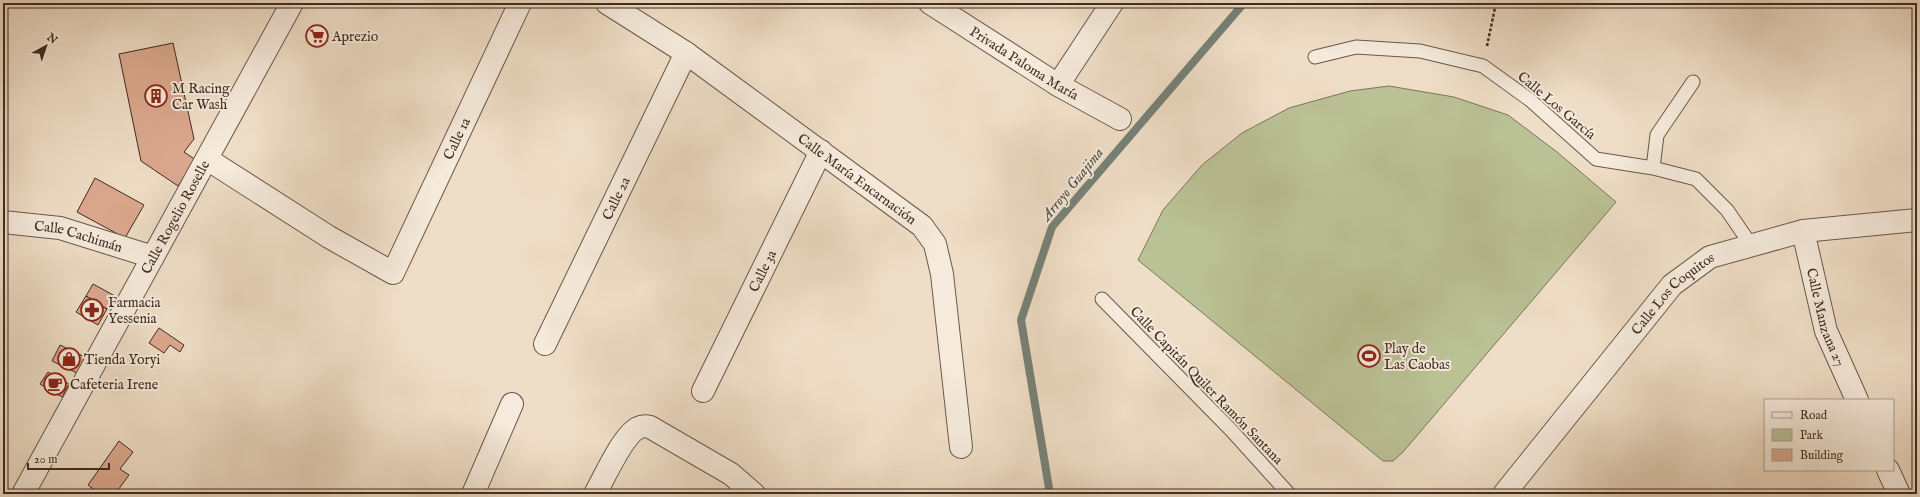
<svg xmlns="http://www.w3.org/2000/svg" width="1920" height="497" font-family="'IM FELL English',serif">
<rect width="100%" height="100%" fill="#efdec7"/>
<filter id="stains"><feTurbulence type="fractalNoise" baseFrequency=".005" numOctaves="4"/><feColorMatrix values="0 0 0 0 .2 0 0 0 0 .09 0 0 0 0 .02 0 0 0 .5 -.17"/></filter>
<radialGradient id="worn" r=".72"><stop offset=".6" stop-color="#630" stop-opacity="0"/><stop offset="1" stop-color="#630" stop-opacity=".3"/></radialGradient>
<path fill="#bac195" stroke="#7c765a" d="M1389,86L1454,97L1508,115L1557,152L1616,202L1403,452L1393,461H1383L1138,260L1163,210L1202,165L1242,133L1289,108L1350,91Z"/>
<g fill="none" stroke-linecap="round" stroke-linejoin="round">
<path stroke="#768278" stroke-width="8" d="M1050,494L1021,320L1052,227L1244,3"/>
</g>
<path fill="#dca990" stroke="#3f2c20" d="M173,43L194,139L184,152L196,160L178,186L141,161L119,54Z
M95,178L144,205L125,238L77,212Z
M93,284L115,296L107,309L86,296Z
M86,296L107,309L98,325L76,312Z
M159,328L184,345L180,352L170,345L164,353L149,343Z
M60,345L85,357L77,373L52,361Z
M48,372L69,384L62,397L40,384Z
M119,441L133,452L120,469L129,475L115,494H100L88,485Z"/>
<g fill="none" stroke-linecap="round" stroke-linejoin="round">
<g stroke="#6b584a" stroke-width="15">
<path id="service" d="M1315,57L1356,47L1420,51L1483,66L1530,100L1596,159L1653,168L1696,179L1727,210L1751,245
M1653,168L1657,135L1693,82
M1102,299L1231,430L1289,494"/>
</g>
<g stroke="#6b584a" stroke-width="24">
<g id="minor">
<path id="s1" d="M607,3L686,53L922,226L935,244L942,274L961,447"/>
<path id="s2" d="M930,3L1058,85L1120,119"/>
<path d="M1058,85L1112,3"/>
<path id="s3" d="M207,159L329,237L393,273L520,3"/>
<path id="s4" d="M3,222L60,228L153,257"/>
<path id="s5" d="M1803,231L1826,331L1857,400"/>
<path id="s6" d="M545,344L686,53"/>
<path id="s7" d="M703,391L821,151"/>
<path d="M1888,470L1899,494"/>
<path d="M473,494L512,404"/>
<path d="M595,494C604,478 623,435 638,428C642,426 646,426 650,427L731,474L754,494"/>
<path id="s8" d="M1504,494L1672,285L1710,257L1803,231L1917,220"/>
</g>
</g>
<g stroke="#6b584a" stroke-width="24">
<g id="tertiary">
<path id="s9" d="M23,494L292,3"/>
</g>
</g>
<path stroke="#3f2c20" stroke-width="2.5" stroke-dasharray="3 2" stroke-linecap="butt" d="M1487,46L1496,3"/>
<use href="#service" stroke="#f5eadb" stroke-width="13"/>
<use href="#minor" stroke="#f5eadb" stroke-width="22"/>
<use href="#tertiary" stroke="#f5eadb" stroke-width="22"/>
</g>
<defs>
<g id="supermarket-ring" transform="scale(1.15)"><circle r="9.5" fill="#f5eadb" stroke="#8f2418" stroke-width="1.5"/><path d="M-6-5.5h2.5l.6 2H6L4.5 2H-2.5L-4.4-4H-6ZM-1.5 3.2a1.3 1.3 0 1 0 .1 0ZM3 3.2a1.3 1.3 0 1 0 .1 0Z" fill="#8f2418"/></g>
<g id="building-ring" transform="scale(1.15)"><circle r="9.5" fill="#f5eadb" stroke="#8f2418" stroke-width="1.5"/><path d="M-4-6H4V6H1V3H-1V6H-4ZM-2.5-4.3h1.7v1.8h-1.7ZM.8-4.3h1.7v1.8H.8ZM-2.5-1h1.7V.8h-1.7ZM.8-1h1.7V.8H.8Z" fill="#8f2418"/></g>
<g id="pharmacy-ring" transform="scale(1.15)"><circle r="9.5" fill="#f5eadb" stroke="#8f2418" stroke-width="1.5"/><path d="M-2-6h4v4h4v4h-4v4h-4v-4h-4v-4h4Z" fill="#8f2418"/></g>
<g id="stadium-ring" transform="scale(1.15)"><circle r="9.5" fill="#f5eadb" stroke="#8f2418" stroke-width="1.5"/><path d="M0-5a6.5 5 0 1 0 0 10a6.5 5 0 1 0 0-10ZM-3.5-1.8h7v3.6h-7Z" fill="#8f2418"/></g>
<g id="shop-ring" transform="scale(1.15)"><circle r="9.5" fill="#f5eadb" stroke="#8f2418" stroke-width="1.5"/><path d="M-5-2.5h2.3a2.7 3.5 0 0 1 5.4 0H5L5.5 6h-11ZM-1.5-2.5h3a1.5 2.3 0 0 0-3 0Z" fill="#8f2418"/></g>
<g id="cafe-ring" transform="scale(1.15)"><circle r="9.5" fill="#f5eadb" stroke="#8f2418" stroke-width="1.5"/><path d="M-5.5-4.5H6V0H3Q3 3.5 0 3.5H-2.5Q-5.5 3.5-5.5 0ZM3-3.2v2h1.7v-2ZM-6 4.5H4V6H-6Z" fill="#8f2418"/></g>
</defs>
<g fill-rule="evenodd">
<use href="#supermarket-ring" x="317" y="36"/>
<use href="#building-ring" x="156" y="96"/>
<use href="#pharmacy-ring" x="92" y="310"/>
<use href="#stadium-ring" x="1369" y="356"/>
<use href="#shop-ring" x="69" y="359"/>
<use href="#cafe-ring" x="55" y="384"/>
</g>
<g text-anchor="middle" stroke-width="4" stroke-linejoin="round" paint-order="stroke">
<g font-size="14" fill="#3f2c20" stroke="#f5eadb" text-anchor="start">
<text x="332" y="41">Aprezio</text>
<text x="172" y="93">M Racing<tspan x="172" dy="16">Car Wash</tspan></text>
<text x="108" y="307">Farmacia<tspan x="108" dy="16">Yessenia</tspan></text>
<text x="1384" y="353">Play de<tspan x="1384" dy="16">Las Caobas</tspan></text>
<text x="84" y="364">Tienda Yoryi</text>
<text x="70" y="389">Cafeteria Irene</text>
</g>
<g font-size="14" fill="#3f2c20" stroke="#f5eadb">
<text dy="5" stroke="none"><textPath href="#s2" startOffset="112">Privada Paloma María</textPath></text>
<text transform="translate(1557 105) rotate(40)" y="5">Calle Los García</text>
<text dy="5" stroke="none"><textPath href="#s3" startOffset="367">Calle 1a</textPath></text>
<text dy="5" stroke="none"><textPath href="#s1" startOffset="306">Calle María Encarnación</textPath></text>
<text dy="5" stroke="none"><textPath href="#s6" startOffset="162">Calle 2a</textPath></text>
<text dy="5" stroke="none"><textPath href="#s9" startOffset="316">Calle Rogelio Roselle</textPath></text>
<text dy="5" stroke="none"><textPath href="#s4" startOffset="77">Calle Cachimán</textPath></text>
<text dy="5" stroke="none"><textPath href="#s7" startOffset="134">Calle 3a</textPath></text>
<text dy="5" stroke="none"><textPath href="#s8" startOffset="263">Calle Los Coquitos</textPath></text>
<text dy="5" stroke="none"><textPath href="#s5" startOffset="89">Calle Manzana 27</textPath></text>
<text transform="translate(1207 385) rotate(46)" y="5">Calle Capitán Quiler Ramón Santana</text>
</g>
<g font-size="15" font-style="italic" fill="#565045" stroke="#f5eadb">
<text transform="translate(1072 184) rotate(-51)" y="5">Arroyo Guajima</text>
</g>
</g>
<rect width="1920" height="497" fill="none" stroke="#efdec7" stroke-width="16"/>
<rect x="4" y="4" width="1912" height="489" fill="none" stroke="#3f2c20" stroke-width="2"/>
<rect x="8" y="8" width="1904" height="481" fill="none" stroke="#3f2c20"/>
<rect x="1764" y="399" width="130" height="72" fill="#f5eadb" stroke="#ac9e90"/>
<rect x="1772" y="412" width="20" height="6" fill="#f5eadb" stroke="#ac9e90"/>
<text x="1800" y="419" font-size="12" fill="#3f2c20">Road</text>
<rect x="1772" y="429" width="20" height="12" fill="#bac195" stroke="#ac9e90"/>
<text x="1800" y="439" font-size="12" fill="#3f2c20">Park</text>
<rect x="1772" y="449" width="20" height="12" fill="#dca990" stroke="#ac9e90"/>
<text x="1800" y="459" font-size="12" fill="#3f2c20">Building</text>
<g transform="translate(46 46) rotate(40)" stroke="#f5eadb" stroke-width="3" paint-order="stroke">
<path d="M0-3L7 15L0 10L-7 15Z" fill="#3f2c20"/>
<text y="-6" font-size="11" font-weight="bold" text-anchor="middle" fill="#3f2c20">N</text>
</g>
<path d="M28 463v6h81v-6" fill="none" stroke="#3f2c20" stroke-width="2"/>
<text x="34" y="463" font-size="12" fill="#3f2c20" stroke="#f5eadb" stroke-width="3" paint-order="stroke">20 m</text>
<rect width="100%" height="100%" filter="url(#stains)"/>
<rect width="100%" height="100%" fill="url(#worn)"/>
</svg>
